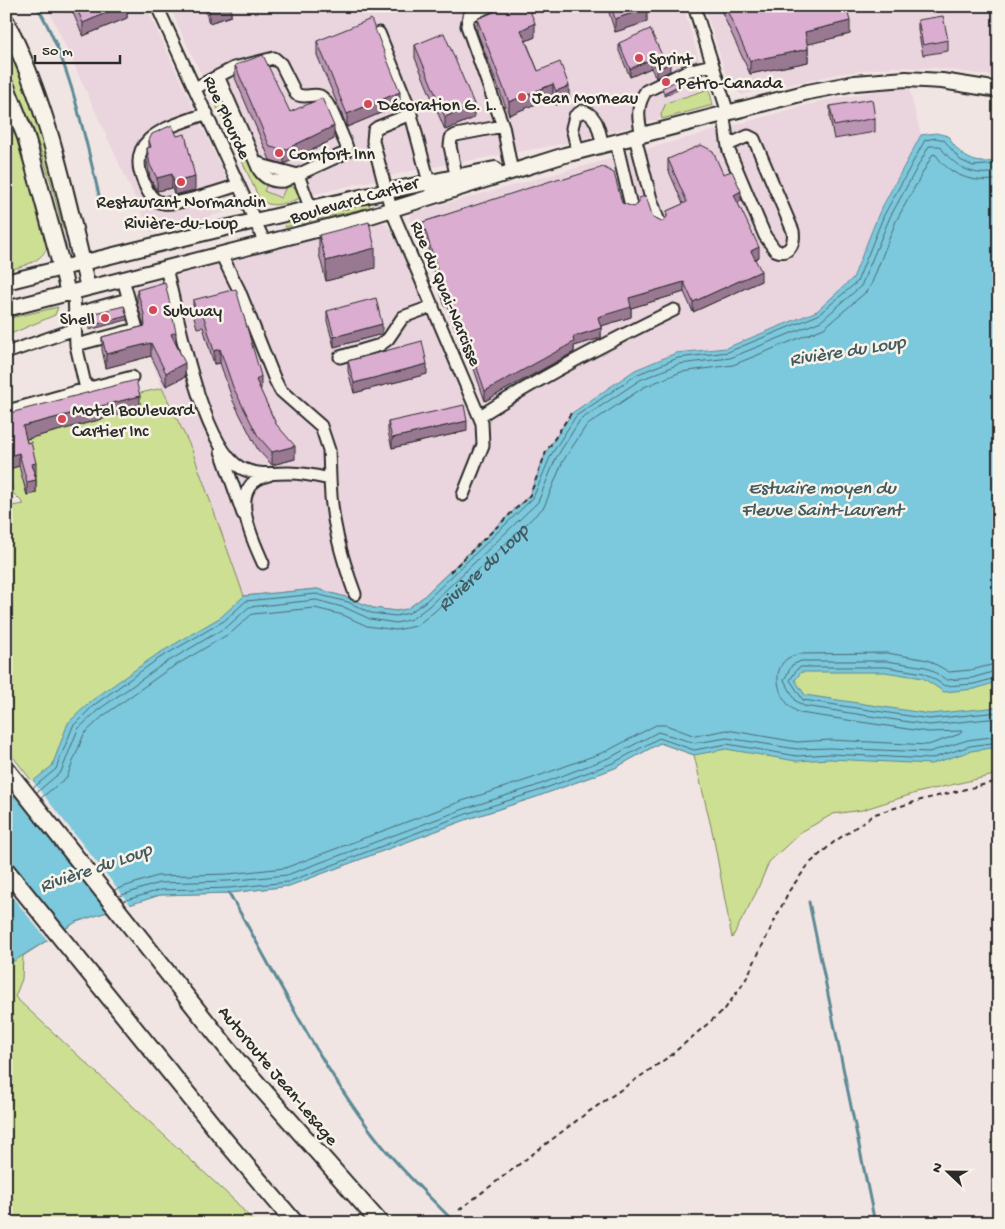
<svg xmlns="http://www.w3.org/2000/svg" width="1005" height="1229" font-family="'Gochi Hand',sans-serif">
<rect width="100%" height="100%" fill="#f1e5e3"/>
<filter id="ink" filterUnits="userSpaceOnUse"><feTurbulence type="fractalNoise" baseFrequency=".02" numOctaves="2"/><feDisplacementMap in="SourceGraphic" scale="10" xChannelSelector="R" yChannelSelector="G"/><feConvolveMatrix kernelMatrix="1 2 1 2 8 2 1 2 1" color-interpolation-filters="sRGB"/></filter>
<g filter="url(#ink)">
<path fill="#ead4de" d="M47,6H146L235,198L234,204L229,211L151,233Z
M169,6H683L713,105L568,143L411,171L269,205L259,198L255,189Z
M704,6H999V77L935,68L892,67L838,74L742,95L736,91L726,74Z
M909,88L921,135L879,213L853,278L817,311L726,348L676,353L635,370L572,413L546,452L530,495L422,598L407,609L396,611L373,608L349,598L317,589L244,596L192,450L162,388L149,354L132,288L377,222L385,223L390,228L472,411L484,404L409,218L411,213L822,101L884,90Z"/>
<path fill="#cddf93" stroke="#7c855f" d="M6,38L41,121L66,229H63L50,179L32,124L6,74Z
M214,86L217,87L268,182L264,191L281,198L285,189L291,186L297,189L301,198C287,202 271,211 259,198L210,92Z
M709,89L713,105L662,119L661,114L666,103Z
M6,109L30,176L49,240C46,262 25,265 6,271Z
M369,202L370,207L285,227L284,221Z
M58,307L55,315L6,336V319Z
M162,388L192,450L244,596L317,589L349,598L373,608L396,611L407,609L422,598L483,539L509,528L235,767L6,800L11,799L32,781L6,748V507L24,504L13,493L6,459L16,452L27,495L23,440L140,409L136,394Z
M479,611L992,683L999,681V774L916,793L862,810L833,814L801,832L769,862L756,893L732,938L713,835L694,755L660,743L615,768L536,797L468,819L289,886L229,893L160,895L76,922L23,956L22,979L15,997L235,1201L255,1223H6V918Z"/>
<path fill="#7cc8dc" stroke="#5c8995" d="M936,133L948,136C959,156 976,168 999,159V681L975,689L944,692L923,678L885,672H801L795,680L805,695L930,714L999,707V747L971,751L931,764L830,759L796,761L726,749L694,755L660,743L615,768L536,797L468,819L289,886L229,893L160,895L76,922L6,966V800L11,799L52,766L68,723L91,701L156,655L221,617L244,596L317,589L349,598L373,608L396,611L407,609L422,598L530,495L546,452L572,413L635,370L676,353L726,348L817,311L853,278L879,213L921,135Z"/>
<path fill="#f1e5e3" d="M31,779L132,907L110,914L14,793Z
M6,855L67,931L49,942L6,889Z"/>
<g fill="none" stroke-linecap="round" stroke-linejoin="round">
<g stroke="#4b6a72" stroke-width="1">
<path d="M999,670L972,678L947,680L926,667L886,661H801L792,665L784,680L796,701L804,706L929,725L999,718"/>
<path d="M999,677L974,684L945,686L924,673L886,667H801L797,669L790,680L803,700L929,719L999,712"/>
<path d="M33,788L56,769L73,726L94,705L158,659L224,621L246,601L316,594L348,602L371,613L396,616L409,613L425,602L533,498L551,455L576,416L638,374L678,358L728,352L818,315L857,282L884,215L925,140L936,138L944,140L960,160L973,166L999,164"/>
<path d="M37,792L61,772L78,729L98,710L162,665L228,626L249,607L316,600L346,608L370,619L396,623L412,619L429,606L538,502L556,458L580,420L640,380L679,364L730,358L821,321L861,286L890,217L929,146H940C953,166 974,179 999,171"/>
<path id="s1" d="M41,798L67,777L84,734L103,716L166,671L232,632L252,614L315,608L343,615L367,626L396,630L416,626L434,612L544,507L563,461L586,426L644,387L681,372L733,365L824,328L866,292L871,285L896,221L933,154L936,155C950,176 974,184 999,179"/>
<path d="M114,890L157,876L228,874L285,868L462,801L530,779L607,751L656,725H666L695,736L727,730L797,742L831,740L928,745L960,734L962,731L928,732L800,713C774,702 767,657 801,654L887,653L928,660L949,672L971,670L999,663"/>
<path d="M119,896L159,883L228,881L287,875L464,809L533,787L611,757L658,732L695,743L727,738L797,749L830,748L929,752L968,740L999,736"/>
<path d="M123,901L160,890L229,888L288,882L466,814L535,792L613,763L659,738L694,750L727,744L797,756L830,754L930,759L970,746L999,742"/>
</g>
<path stroke="#5c8995" stroke-width="3" d="M37,6C72,66 85,140 102,207
M229,893C274,971 318,1062 373,1134C397,1166 427,1194 455,1223
M809,902L875,1223"/>
<g stroke="#2b2b2b" stroke-width="15">
<path id="minor" d="M157,6L265,243
M489,6L469,16L467,26L503,126
M694,6L728,113
M379,33L409,107L431,190
M195,88L234,68L274,58L281,64L296,94C304,99 312,93 320,96C330,101 340,132 345,142L347,148L345,153L284,181C274,182 265,179 259,170L218,76
M207,113C172,127 123,135 144,183C148,192 152,202 164,203C181,205 221,190 239,185
M411,114L378,127L374,130L373,141L391,209L482,423L483,445L463,495
M723,114C726,126 726,139 729,151L765,236L775,250C789,256 795,244 793,231L754,139L748,136L728,145
M642,135C638,119 636,105 646,91L687,71L712,65
M635,137L651,199L660,225
M616,142L632,210
M578,152L572,128L575,116L582,111C598,114 599,132 603,146
M255,161L264,166L298,175L310,207
M458,184L450,146L451,138L456,135L503,126L512,172
M166,268C177,312 201,446 241,468C257,476 273,473 289,473C303,473 317,476 330,479L329,450L321,426L280,390L275,380L239,290L221,254
M74,314L128,299
M76,345L137,329L123,279
M6,353L75,329
M340,357L380,345L388,339L403,317L433,306
M86,389L132,377
M6,408L11,410L86,389L76,345L74,292
M480,416C542,376 608,342 674,310
M221,451L243,514
M330,479C331,520 341,556 355,594
M263,563C252,538 225,485 269,475"/>
</g>
<g stroke="#2b2b2b" stroke-width="18">
<path id="major" d="M82,263L88,288
M62,268L68,294
M6,282C169,241 331,201 495,169
M6,309L367,217L565,155L808,92L855,83L906,79L942,81L999,90"/>
</g>
<g stroke="#2b2b2b" stroke-width="20">
<path id="highway" d="M6,22C45,100 62,178 82,263
M6,87L26,137L62,268
M6,769L239,1063L380,1223
M6,870L228,1144L295,1223"/>
</g>
<path stroke="#2b2b2b" stroke-width="2" stroke-dasharray="5 4" stroke-linecap="butt" d="M450,572L530,495L546,452L571,413
M459,1210L584,1115L670,1056L725,1009L745,981L789,891L809,864L834,842L875,814L921,800L999,781"/>
<use href="#minor" stroke="#f7f3e8" stroke-width="11"/>
<use href="#major" stroke="#f7f3e8" stroke-width="14"/>
<use href="#highway" stroke="#f7f3e8" stroke-width="16"/>
</g>
<path fill="#bb95b4" stroke="#2b2b2b" d="M70,6H127V18L83,36Z
M204,6H231V16L209,23Z
M607,6H646L647,22L615,32Z
M719,6H846L850,34L808,44V62L750,74Z
M477,19L535,37L526,41L538,71L569,99L556,105L553,97L509,115L477,32Z
M918,20L948,40V51L923,55L918,30Z
M317,41L400,105L347,127L317,55Z
M619,43L665,62L670,71L656,78L651,68L630,77L619,51Z
M415,45L474,118L445,130L415,58Z
M235,65L290,112L334,139L284,164L270,160L235,78Z
M830,106L875,118V132L834,139L830,119Z
M149,140L195,190L174,195L172,188L157,191L150,178L147,161V148H149Z
M668,159L723,174L741,201L738,203L759,257L755,259L761,281L693,312L684,292L631,308V317L601,326V338L574,346V352L485,401L461,331L456,332L448,306L445,307L423,232V222L561,180L622,203L662,222L667,217V211L683,204L668,169Z
M319,235L375,268L326,281L319,254Z
M137,290L176,345L185,377L166,386L151,356L106,368L102,350V337L144,326L137,303Z
M193,300L261,389L260,390L276,424L295,459L272,465L258,450L233,401L220,363L214,364L203,327L197,328L193,313Z
M327,311L382,334L334,347L327,321Z
M348,361L427,374L354,393L348,371Z
M140,409L26,439L36,476V493L27,495L19,466L6,470V414Z
M388,422L467,431L392,448L388,432Z"/>
<path fill="#997992" stroke="#2b2b2b" d="M122,6H127V18L83,36V23Z
M220,6H231V16L209,23V10Z
M647,8V22L615,32V19Z
M850,21V34L805,45V32Z
M535,23V37L521,43V30Z
M808,49V62L750,74V61Z
M651,59V68L630,77V69Z
M670,63V71L656,78V70Z
M553,84V97L509,115V102Z
M569,86V99L556,105V91Z
M678,86V90L664,96V93Z
M400,92V105L347,127V114Z
M474,104V118L445,130V117Z
M334,126V139L284,164V150Z
M172,174V188L157,191V178Z
M195,177V190L174,195V182Z
M741,191V201L734,205V195Z
M759,247V257L751,261V251Z
M375,248V268L326,281V261Z
M761,271V281L693,312V302Z
M684,282V292L631,308V317L598,327V317L629,298Z
M448,296V306L445,307V297Z
M127,316V320L89,330V326Z
M461,321V331L456,332V322Z
M382,324V334L334,347V337Z
M601,328V338L574,346V352L485,401V391L573,337Z
M176,332V345L171,334Z
M151,343V356L106,368V354Z
M220,349V363L214,364V351Z
M185,363V377L166,386V373Z
M427,364V374L354,393V383Z
M261,376V389L256,393V380Z
M140,396V409L23,440V426Z
M467,421V431L392,448V438Z
M295,446V459L272,465V452Z
M19,453V466L6,470V457Z
M36,463V476L32,464Z
M36,480V493L27,495V482Z"/>
<path fill="#daadd1" stroke="#2b2b2b" d="M76,6H122L83,23Z
M208,6H220L209,10Z
M508,6H528L535,23L521,30L538,71L560,62L569,86L556,91L553,84L509,102L477,19Z
M611,6H646L647,8L615,19Z
M725,6H846L850,21L805,32L808,49L750,61Z
M943,16L948,40L923,45L918,20Z
M371,19L400,92L347,114L317,41Z
M650,29L665,62L669,60L670,63L656,70L651,59L630,69L619,43Z
M444,33L474,104L445,117L415,45Z
M263,55L290,112L322,98L334,126L284,150L270,147L235,65Z
M676,81L678,86L664,93L662,88Z
M872,99L875,118L834,126L830,106Z
M172,125L177,136L185,134L195,177L174,182L172,174L157,178L150,165L147,148L151,147L149,140L152,134Z
M701,145L713,151L723,174L732,171L741,191L734,195L759,247L751,251L761,271L693,302L684,282L629,298L631,307L598,317L601,328L573,337L574,342L485,391L461,321L456,322L448,296L445,297L423,222L560,178L561,180L603,167L614,173L622,203L634,207L639,203V198L646,196L653,218L662,222L667,217V211L687,202L668,159Z
M369,222L375,248L326,261L319,235Z
M165,282L176,332L171,334L185,363L166,373L151,343L106,354L102,337L145,326L144,314L137,290Z
M236,289L261,376L256,380L276,424L295,446L272,452L258,436L233,387L220,349L214,351L203,314L197,315L193,300Z
M376,298L382,324L334,337L327,311Z
M124,306L127,316L89,326L86,315Z
M422,341L427,364L354,383L348,361Z
M136,380L140,396L23,426L27,443L31,442L36,463L32,464L36,480L27,482L19,453L6,457V414Z
M464,405L467,421L392,438L388,422Z"/>
</g>
<g fill="#d1495b" stroke="#f7f3e8" stroke-width="2">
<circle cx="639" cy="58" r="5"/>
<circle cx="666" cy="82" r="5"/>
<circle cx="522" cy="97" r="5"/>
<circle cx="368" cy="104" r="5"/>
<circle cx="279" cy="153" r="5"/>
<circle cx="181" cy="182" r="5"/>
<circle cx="153" cy="310" r="5"/>
<circle cx="105" cy="318" r="5"/>
<circle cx="62" cy="419" r="5"/>
</g>
<g text-anchor="middle" stroke-width="5" stroke-linejoin="round" paint-order="stroke">
<g font-size="18" fill="#2b2b2b" stroke="#f7f3e8" text-anchor="start">
<text x="649" y="64">Sprint</text>
<text x="676" y="88">Petro-Canada</text>
<text x="532" y="103">Jean Morneau</text>
<text x="378" y="110">Décoration G. L.</text>
<text x="289" y="159">Comfort Inn</text>
<text x="181" y="207" text-anchor="middle">Restaurant Normandin<tspan x="181" dy="21">Rivière-du-Loup</tspan></text>
<text x="163" y="316">Subway</text>
<text x="95" y="324" text-anchor="end">Shell</text>
<text x="72" y="415">Motel Boulevard<tspan x="72" dy="21">Cartier Inc</tspan></text>
</g>
<g font-size="18" fill="#2b2b2b" stroke="#f7f3e8">
<text transform="translate(228 117) rotate(65)" y="6">Rue Plourde</text>
<text transform="translate(354 199) rotate(-16)" y="6">Boulevard Cartier</text>
<text transform="translate(447 293) rotate(67)" y="6">Rue du Quai-Narcisse</text>
<text transform="translate(279 1075) rotate(50)" y="6">Autoroute Jean-Lesage</text>
</g>
<g font-size="19" font-style="italic" fill="#435a60" stroke="#f7f3e8">
<text transform="translate(847 349) rotate(-9)" y="7">Rivière du Loup</text>
<text x="822" y="493">Estuaire moyen du<tspan x="822" dy="22">Fleuve Saint-Laurent</tspan></text>
<text dy="7" stroke="none"><textPath href="#s1" startOffset="544">Rivière du Loup</textPath></text>
<text transform="translate(95 866) rotate(-19)" y="7">Rivière du Loup</text>
</g>
</g>
<rect width="1005" height="1229" fill="none" stroke="#f7f3e8" stroke-width="25"/>
<rect x="12" y="12" width="980" height="1204" fill="none" stroke="#2b2b2b" stroke-width="2" filter="url(#ink)"/>
<g transform="translate(948 1172) rotate(292)" stroke="#f7f3e8" stroke-width="4" paint-order="stroke">
<path d="M0-4L9 19L0 12L-9 19Z" fill="#2b2b2b"/>
<text y="-8" font-size="14" font-weight="bold" text-anchor="middle" fill="#2b2b2b">N</text>
</g>
<path d="M35 55v8h85v-8" fill="none" stroke="#2b2b2b" stroke-width="2.5"/>
<text x="42" y="55" font-size="15" fill="#2b2b2b" stroke="#f7f3e8" stroke-width="4" paint-order="stroke">50 m</text>
</svg>
